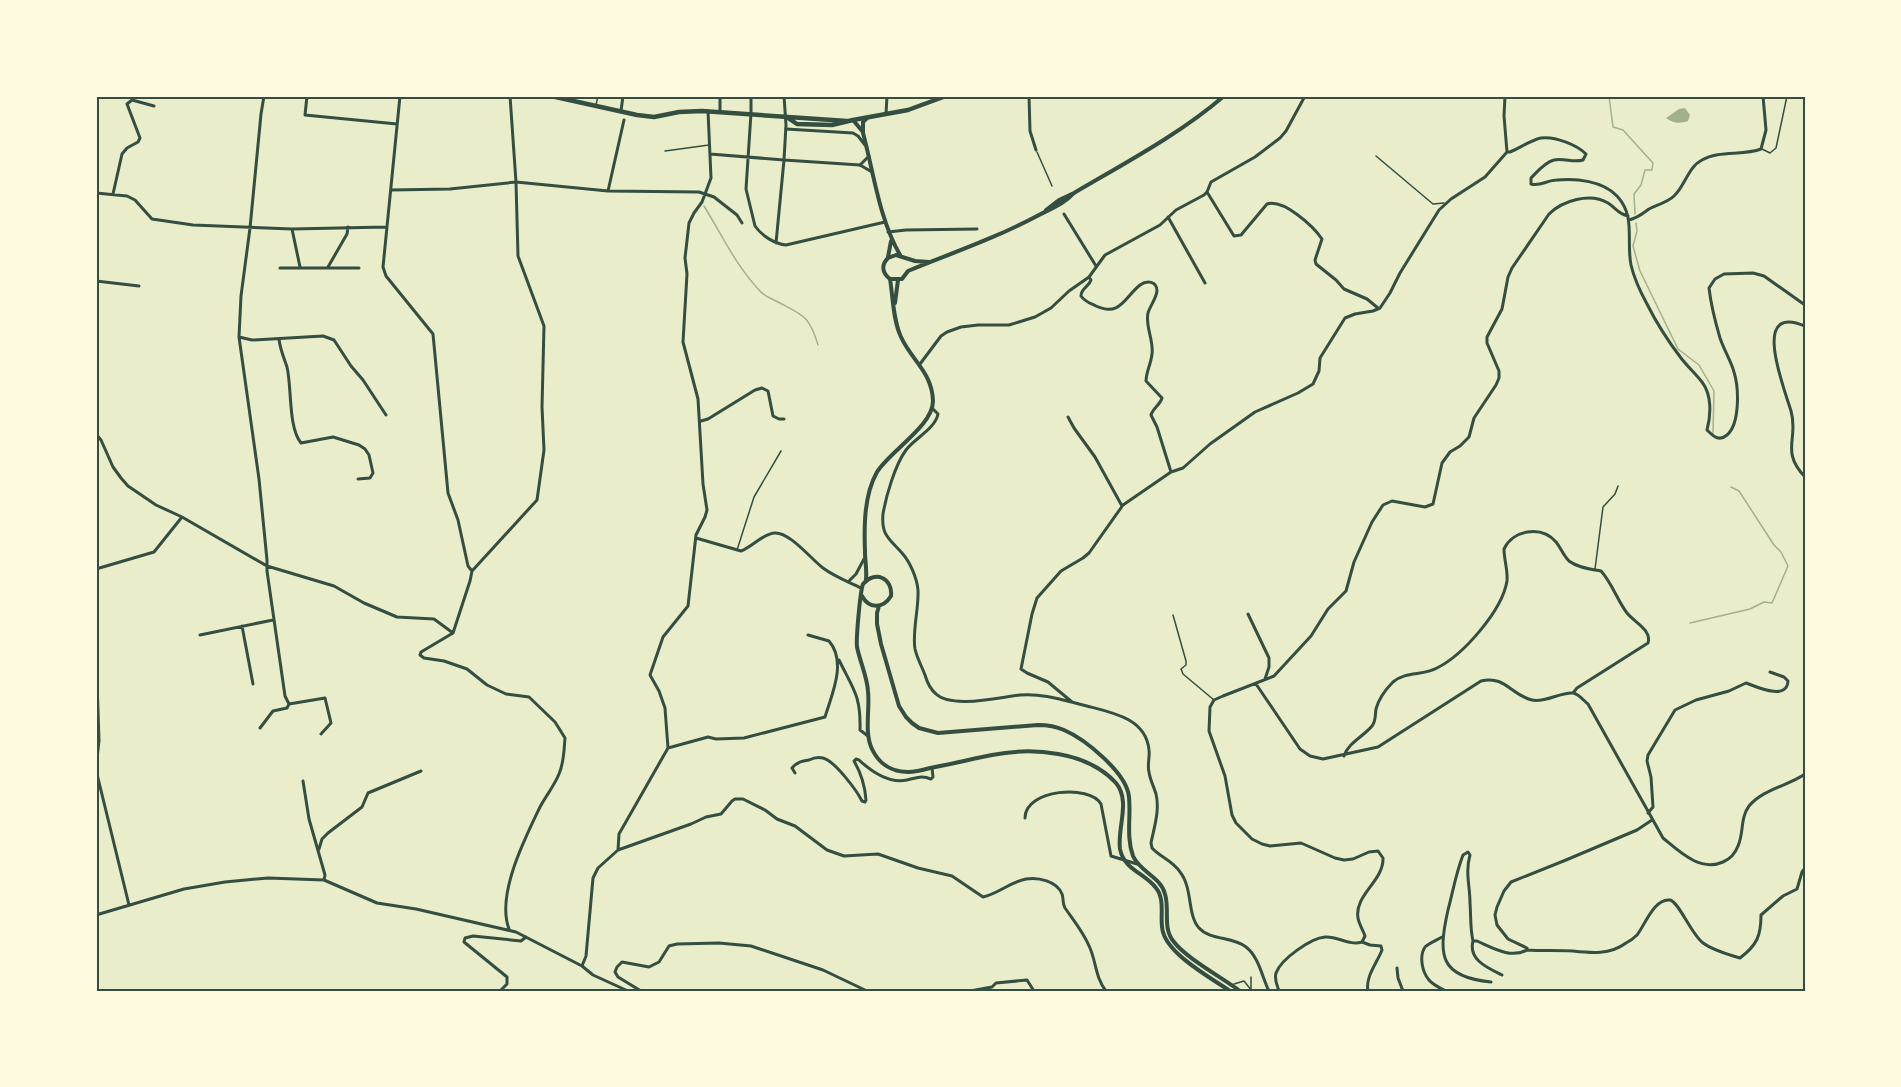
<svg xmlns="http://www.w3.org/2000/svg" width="1901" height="1087" font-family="Signika,sans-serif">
<rect width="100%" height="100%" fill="#e9edc9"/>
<path fill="#a3b18a" d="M1685,108L1690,115L1688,121C1680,124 1672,123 1666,118L1679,109Z"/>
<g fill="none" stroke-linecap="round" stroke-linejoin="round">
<path stroke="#a3b18a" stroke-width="1.5" d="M1609,96L1613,127L1623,130L1653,163L1652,170H1645L1641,185L1634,194L1635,214
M704,206C722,235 736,266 760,291C764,296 770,298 776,301C802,315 809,314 818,345
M1636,223L1637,231L1633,246L1640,271L1678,349L1699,365L1714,391L1713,433
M1690,623L1750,609L1764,602L1772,603L1788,566L1781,552L1774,545L1739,491L1731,487"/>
<path stroke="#344e41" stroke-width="1.5" d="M596,105L598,96
M1762,149L1770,153L1776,148L1787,96
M665,151L709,145
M1037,152L1052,186
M1376,156L1433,204L1444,203
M737,550L754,497L781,451
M1595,569L1603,507L1615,494L1618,486
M1173,615L1186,661V665L1181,669L1183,674L1214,700
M1251,977V989
M1234,984L1244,981L1252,991"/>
<path stroke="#344e41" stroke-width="3" d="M264,96L261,114L250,228L241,296L239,337L259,479L267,560V571L285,696L289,704L325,698L331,723L321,734
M307,96L305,115L397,124
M400,96L383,267L386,276L433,334L448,493L458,520L468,566L472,571
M720,96V112
M751,96V113L746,189L755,226C762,236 775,244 786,245L885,222
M1029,96L1030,131L1036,150
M1505,96L1504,116L1507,152
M621,111L623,96
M886,114L887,96
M786,129L853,133L858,136L865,145
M1507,152H1510C1520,148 1531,140 1541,138C1555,136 1577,145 1586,154L1583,160C1574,163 1564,158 1554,160C1545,162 1537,172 1531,178V184C1540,187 1547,180 1557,180C1576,178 1603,181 1617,196C1636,216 1626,241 1631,265C1634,278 1641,293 1647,304C1656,322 1668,341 1681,358C1687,366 1695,373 1702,382C1712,395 1711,415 1707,430C1713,436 1719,442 1727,435C1740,424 1739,388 1734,372C1731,361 1724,350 1720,338C1715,321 1711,305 1709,288L1715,279L1724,274L1753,273L1764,276L1805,305
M710,154L784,160L776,243
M860,165L869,156
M391,190L450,189L516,182L608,191L699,192L714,197L737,215L742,223
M608,191L624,120
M1207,192L1234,236L1241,235L1267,204C1284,199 1313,226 1322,239L1315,260L1316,264L1336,280L1344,289L1367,299L1378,308
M96,193L127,196L135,200L152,219L193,225L292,229L386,227
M113,194L122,154L127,148L138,142L140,138L127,104L132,100L154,106
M1064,214L1096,266
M1168,217L1205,283
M1629,220C1638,218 1642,214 1649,209C1657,205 1668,202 1674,196C1685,186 1688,167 1702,160C1719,150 1743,156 1761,149L1766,130L1763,96
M292,229L300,267
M888,232L906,230L977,229
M328,267L347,234L348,227
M280,268H359
M1089,277L1091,280C1089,287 1081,288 1081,296C1085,302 1090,303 1096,306C1120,317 1124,298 1140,285C1147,280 1157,281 1157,291C1156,299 1150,306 1148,313C1145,326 1154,341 1152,354C1151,364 1146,372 1146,381L1162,398C1160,405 1153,408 1151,415L1157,427L1171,472
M96,281L139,286
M1805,326C1749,302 1785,390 1791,411C1799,438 1780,451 1805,477
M239,337L252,340L323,336L334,340L351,366L363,380L386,415
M279,339C280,349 284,358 287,367C292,388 288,427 301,443L333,437L359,445L365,449L369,455L373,473L370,478L358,479
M920,364L941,336L947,332L961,327L978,325H1009L1035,317L1051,308L1069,291L1089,277L1105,255L1160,225L1176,210L1204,195L1207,192L1211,182L1255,157L1280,138L1286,131L1305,96
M932,408L938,414C935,429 915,438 906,450C895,465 886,496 883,514C881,536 890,539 902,553C910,562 917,578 918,590C919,608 912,632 915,649C917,658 922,667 925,675C927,682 930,689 936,694C952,709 1000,697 1020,695C1042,693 1063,700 1083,705C1109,712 1146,717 1149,750C1150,757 1147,765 1149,772C1150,780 1154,787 1156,794C1160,810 1154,828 1151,843L1152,848C1160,857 1173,861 1180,872C1193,888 1187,915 1199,928C1211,941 1232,936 1246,947C1259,957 1262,977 1269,991
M1068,417L1074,428L1095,457L1122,506
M701,421L708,419L755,390L762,388L768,391L773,416L779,419H784
M96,434L101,440L113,467L121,478L128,486L156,505L182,517L267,566L334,586L364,603L397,617L434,619L453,633
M696,538L741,551C752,547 763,534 774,533C789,531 811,559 823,568C835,577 849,582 861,588
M96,569L154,552L182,517
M848,582L856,574L864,559
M1248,614L1269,658V667L1265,679
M242,626L253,684
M453,633L470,581L472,571L537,500L544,450L542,407L544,326L518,256L516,182L510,96
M453,633L421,652L420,655L424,658L444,661L467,669L487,685L506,694L529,697L555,722L565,738C564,750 564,763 559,774C554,786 546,796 540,807C525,838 496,895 509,929
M200,635L273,620
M96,651L99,741L96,767
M839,660C853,689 861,695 860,730L868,736
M1256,684L1300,749L1310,756L1323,759L1378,747L1481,681C1505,675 1511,695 1532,700C1545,703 1560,692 1573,693C1579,694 1584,701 1588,704L1663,838C1680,852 1700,872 1723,862C1730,859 1735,854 1738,846C1744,833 1740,818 1749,806C1763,789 1788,786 1805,774
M1072,702L1048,682L1027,673L1021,669L1032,614L1037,598L1061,571L1083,558L1089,553L1123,505L1171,472L1183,468L1210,444L1255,412L1298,393L1313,384L1319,371L1320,358L1345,318L1355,314L1373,311L1380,308L1390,293L1400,273L1439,210L1451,199L1485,177L1507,152
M260,728L273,711L287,708L289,704
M668,748L708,737L716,739L744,738L825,717C832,694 847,662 829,641L808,635
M1344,756C1348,743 1364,736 1372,726C1376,721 1375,715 1376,709C1379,698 1385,690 1393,682C1406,671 1423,676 1437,668C1463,655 1502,611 1507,581C1508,570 1504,560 1504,549C1513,530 1541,525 1556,542C1561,548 1563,555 1569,561C1578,568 1591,569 1601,571C1612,583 1617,600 1627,613C1634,622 1652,630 1648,643L1577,688L1573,693
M96,770L129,905
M795,773L792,768C797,762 802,761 809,760C813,758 819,757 823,758C835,761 857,791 862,801L865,802L866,800C865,785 861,773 854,761L856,759L859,760C872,772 889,784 907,780C917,778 921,775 931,779L933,777L932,768
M303,781L309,819L325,875L324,880
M1648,813L1653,807L1651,777L1647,761L1648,755L1675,710L1696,700L1729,691L1746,683C1757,687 1787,701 1788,681L1784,677L1770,672
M1025,818C1025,789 1090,784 1101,804L1111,856L1137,864
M319,849L322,839L328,833L362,807L368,793L421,771
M618,850L619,834L668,748L665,708L659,691L650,675L663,637L688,606L696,535L705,517L707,510L703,484L698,399L683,342L687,274L685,258L689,223L694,213L702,202L711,178L708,111
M96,915L184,889L225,882L268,878L324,880L377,903L416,909L516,932L582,966L593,975L628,991
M1442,937C1437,940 1429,943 1425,947C1419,956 1422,972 1429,980C1433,985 1440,988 1446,991
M1473,941C1470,928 1471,916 1470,903C1470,886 1465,872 1470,855L1468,852L1463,855C1456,873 1453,891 1448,910C1438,955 1439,977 1491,982
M1362,942L1370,945L1381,946L1382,950C1377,963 1365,977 1368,991
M1527,950C1542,951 1558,950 1573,951C1591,953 1610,955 1626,943C1630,941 1634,938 1637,935C1645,925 1654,898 1670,900C1679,902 1691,934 1703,943C1714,951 1727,954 1740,958C1757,945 1761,936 1761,915L1783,896L1797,889L1802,872L1805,868
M582,966L586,956L593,878L598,868L618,850L691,824L706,817L721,814L732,801L735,799H743L765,810L777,819L795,826L827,850L844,856L878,854L918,868L952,876L983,897C998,894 1010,882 1026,879C1038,877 1057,881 1062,894C1064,899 1062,903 1065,908C1074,921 1084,933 1090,948C1096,962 1096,979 1106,991
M1397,968L1398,978L1403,991
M1502,975C1488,968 1468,960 1473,941H1477C1493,948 1511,959 1527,950V948L1508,939L1497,925L1495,915L1497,907L1504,891L1511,882L1566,860L1637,830L1652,820
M500,991L507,984V977L464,942L465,938L473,936L521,941L526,937
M641,991L618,977L615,972L617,967L622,962L649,967L659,962L669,946L677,944L719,943L751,946L823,970L867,991
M970,991L992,987L996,983L1027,980L1034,991
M1279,991C1277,985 1274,979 1276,973C1281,959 1311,938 1325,937C1338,936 1349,946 1362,942L1365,936C1363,930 1359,924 1358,918C1354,895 1384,881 1383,858L1378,851L1369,852L1353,859L1344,860L1335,858L1301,843L1270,846L1262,844L1252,839L1236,823L1232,815L1225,776L1209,731L1210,707L1214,700L1223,696L1274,676L1311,636L1328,609L1346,591L1354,562L1372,522L1383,505L1392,501L1425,507L1433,504L1442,463L1450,452L1460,446L1469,437L1474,418L1496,385L1499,378V371L1487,343V337L1502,309L1508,277L1512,268L1549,214C1562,201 1590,192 1608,203C1616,208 1618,214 1628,216"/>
<path stroke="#344e41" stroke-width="3" d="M784,96L786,125L784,160L860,165L872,172"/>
<path stroke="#344e41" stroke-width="4" d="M867,118L863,122V133C874,174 879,218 900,255
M853,120L863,132
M1046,210L1059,200L1074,193C1125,163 1180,134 1224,96
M888,257L891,241
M929,262L915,261L896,255L888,258C881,265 882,273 890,279H902L908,271C952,253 996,238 1039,215C1052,208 1064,204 1074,193
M895,303L898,280
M866,579C867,570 865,561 865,552C864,526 864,495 877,472C890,451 933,426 933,401C932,372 912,361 901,337C893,320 893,297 890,279
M862,596C869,609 883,609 891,596C893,578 875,570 863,584C860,592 856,639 857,647C860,662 867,676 868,691C870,709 864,733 872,749C879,764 892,772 908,772C915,772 923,770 930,768C951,764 972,759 992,755C1032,747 1087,751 1116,783C1131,801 1117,828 1120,849C1124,870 1145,873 1156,888C1166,900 1159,919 1163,932C1169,955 1211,978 1230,991
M879,606L877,613V624L881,644L899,706L906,717L912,723L919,728L938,733L1038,725C1047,725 1055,726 1064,730C1085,739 1127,773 1129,797C1131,816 1126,837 1133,856C1140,872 1161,877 1165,894C1170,910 1162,928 1174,942C1186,958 1223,978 1240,991"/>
<path stroke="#344e41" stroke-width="4.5" d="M551,96L637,115L654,117L679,112L702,111L847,121
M785,116L797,124L832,125L853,120L908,110L946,96"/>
</g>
<rect width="1901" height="1087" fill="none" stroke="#fefae0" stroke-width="195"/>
<rect x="98" y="98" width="1706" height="892" fill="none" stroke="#344e41" stroke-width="2"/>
</svg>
